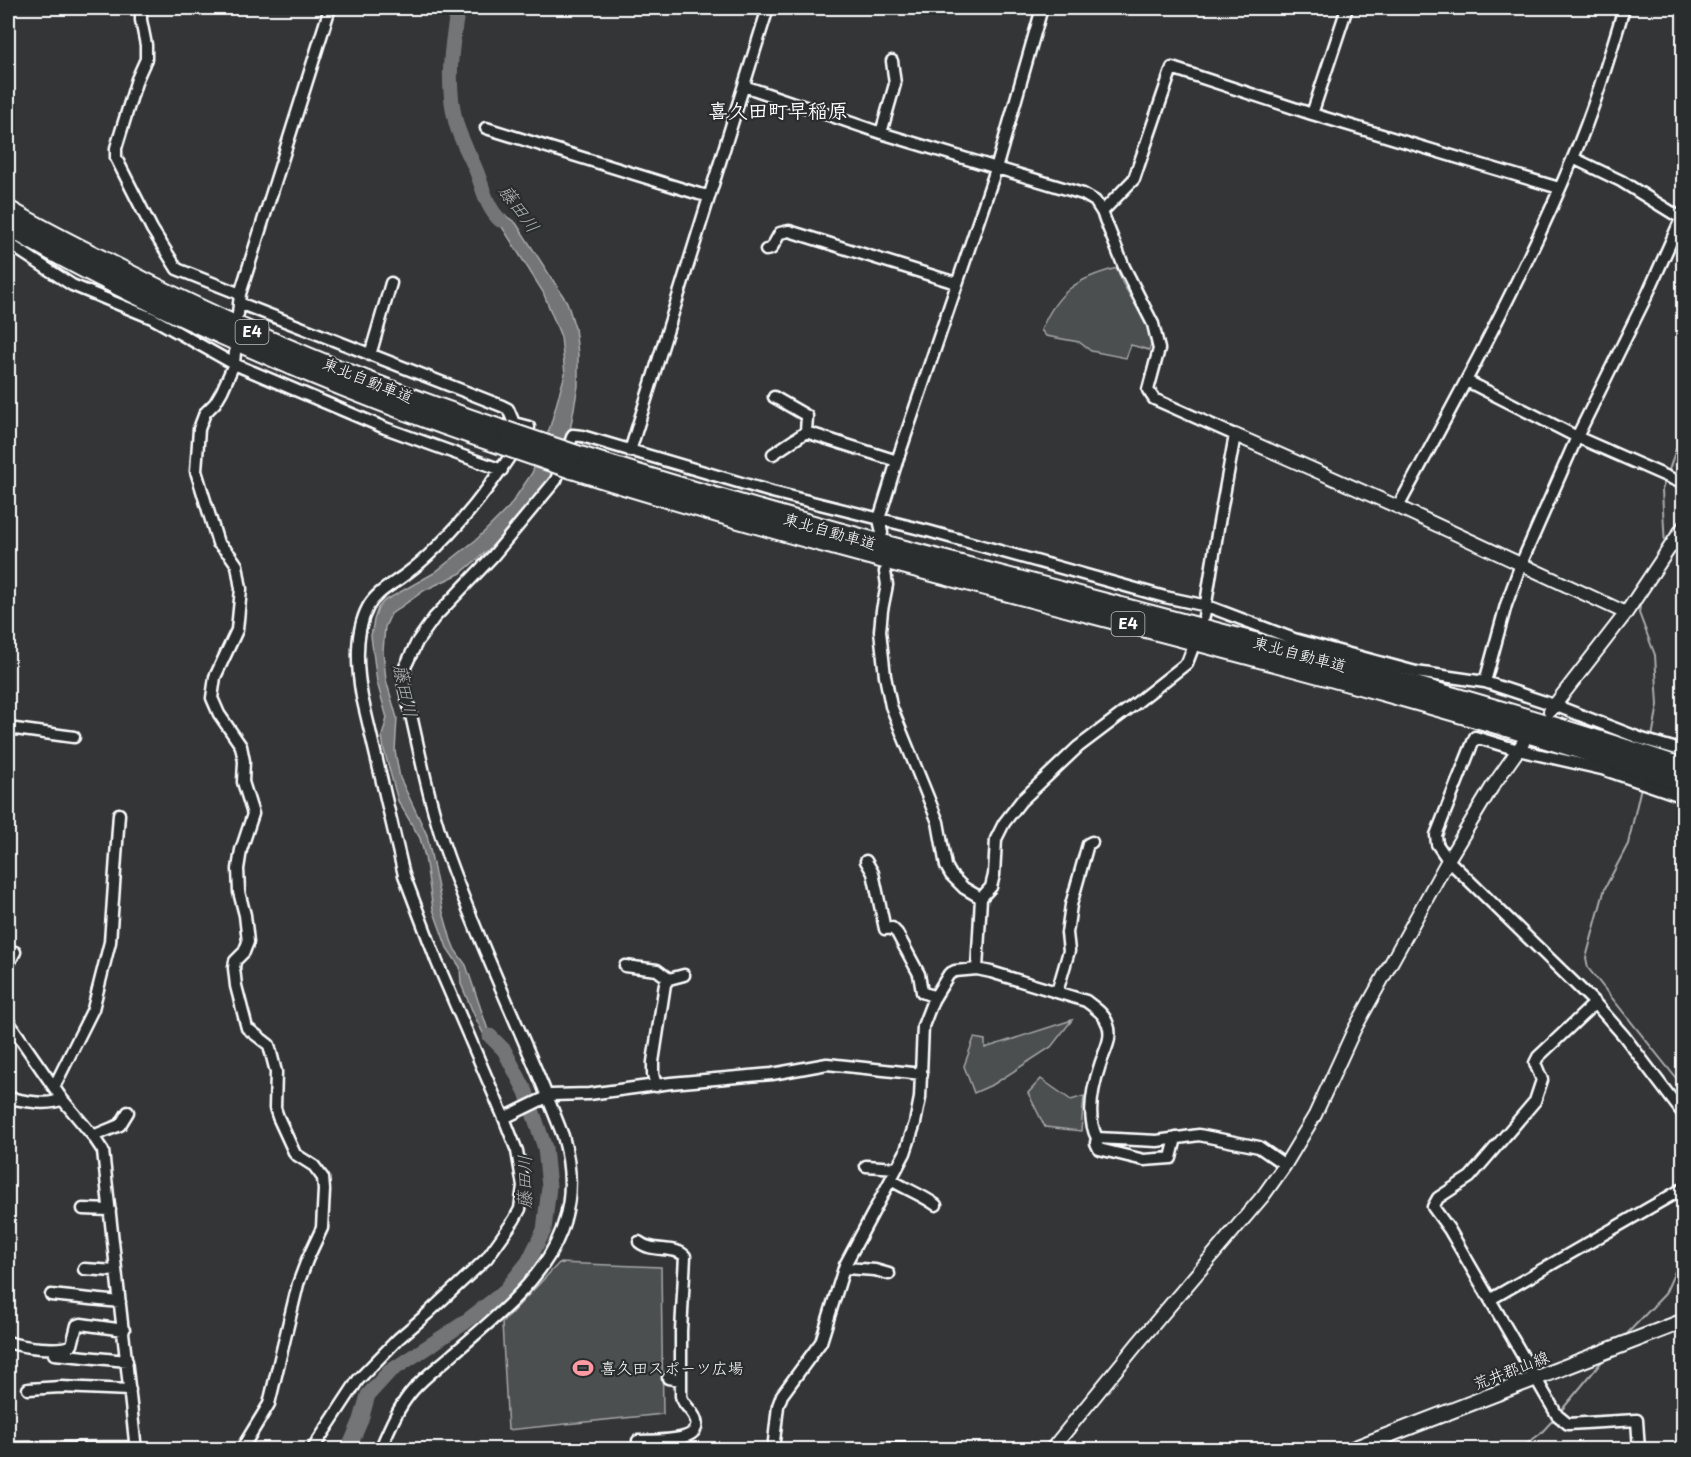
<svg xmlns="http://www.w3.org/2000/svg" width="1691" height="1457" font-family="'Playpen Sans','Klee One',sans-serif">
<rect width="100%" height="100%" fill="#333536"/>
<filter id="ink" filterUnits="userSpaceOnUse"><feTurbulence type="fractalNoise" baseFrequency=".0167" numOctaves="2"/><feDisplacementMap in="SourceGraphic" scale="12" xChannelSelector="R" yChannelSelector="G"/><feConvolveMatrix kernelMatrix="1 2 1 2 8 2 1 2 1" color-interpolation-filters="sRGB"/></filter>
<g filter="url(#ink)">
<path fill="#4c4f50" stroke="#a6a7a8" stroke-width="1.5" d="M1117,268L1122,282L1151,332L1152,341L1149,350L1131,345L1126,358L1091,351L1079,342L1046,336L1041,330C1057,292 1077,278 1117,268Z
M1072,1020L1051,1047L994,1084L974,1093L964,1066L974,1038L985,1040V1048Z
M1041,1079L1071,1100L1084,1096L1081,1131L1045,1127L1028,1093Z
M559,1263L661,1267L663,1414L508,1430L502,1323Z"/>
<path fill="#737576" stroke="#abacad" stroke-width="1.5" d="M487,203L516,223L567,302L575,328L578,354V386L569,436L551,477L517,520L488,550L461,573L425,590L391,614L385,627L383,651L386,680L397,718L395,751L400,778L427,835L443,912L451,940L455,950L466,965L488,1030L503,1043L505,1051L494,1046L484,1035L475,1017L461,984L460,967L447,948L433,909L425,857L420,838L398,801L384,750L382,736L387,718L377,682L371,636L374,620L378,608L384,601L434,573L477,539L509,507L532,473L550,427L565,374L561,337L543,292Z"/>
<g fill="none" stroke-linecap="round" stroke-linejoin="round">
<path stroke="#abacad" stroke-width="2" d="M1668,473L1679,440L1684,435
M1665,547L1662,490L1665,481
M1641,599L1639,613L1655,655L1658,705L1652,737
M1641,787L1628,844L1605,888L1586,958L1588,968L1684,1088
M1622,1339L1665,1294L1684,1251
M1560,1412L1604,1359
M1518,1450L1540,1434L1554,1419"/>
<path stroke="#737576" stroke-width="15" d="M458,8C451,46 446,85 456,123C460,139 470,155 476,170C483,187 486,207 500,220
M348,1450L361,1420L368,1395L389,1372L464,1323L504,1292L528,1262L544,1230L549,1187L545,1148L526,1092L504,1050L490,1036"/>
<g stroke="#fff" stroke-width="15">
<path id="minor" d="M141,8V20L146,45V59L137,79L116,148V158L152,229L177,269L240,294
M744,86L881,133L1083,194L1095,201L1102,212L1124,267L1153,324L1159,349L1148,390L1154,399L1235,435L1218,528L1204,616
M1312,114L1347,8
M486,128L699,194L709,196
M881,133L895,84L892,61
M1573,158L1621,181L1684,220
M1102,212L1134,179L1172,68L1312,114L1559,188
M8,243L72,285L152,318L234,364L385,428L502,470
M766,250L771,249L780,233L789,231L956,283
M239,303L502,406L508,409L514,423L529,427C501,471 474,510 437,547C427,557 417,566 406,574C392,585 376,592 368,607C354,633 357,669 362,697L404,875L437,962L504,1118
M238,314L240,294L330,8
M235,352L234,364L222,391L215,403L205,413L199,429L196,471L218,543L230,555L237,565L241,589L237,630L215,677L212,698L219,714L241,746L244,761L243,782L253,814L241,850L238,869L239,892L245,915L248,942L244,952L235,961L234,968L236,986L247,1028L269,1045L276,1072L275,1108L278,1117L295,1154L314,1166L323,1178L324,1190L322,1228L307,1260L298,1284L269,1404L241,1450
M370,355L391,283
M1467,381L1577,437L1684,484
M774,397L807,416L806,432L897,461
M630,451L768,8
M773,454L806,432
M1398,507C1460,393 1523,278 1573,158C1594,109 1609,58 1624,8
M882,533L879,519L897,461L996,169L1042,8
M885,572L887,585L882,610L880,631L885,676L891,706L938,822L946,866L951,875L964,888L981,898
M1485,682L1506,605L1521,564L1577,437L1648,293L1681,219
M8,728L74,737
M1684,797L1602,769L1518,750L1475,737L1436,835L1437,844L1448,860L1595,1003L1624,1036L1684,1115
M866,861L873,873L885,929L892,928L897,933L919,974L922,992L935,997
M8,965L15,952
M625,966L657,970L669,979
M977,969L981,898L991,887L994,875L996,839L1004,823L1021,801L1078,747L1135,704L1187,663L1192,650
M1057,992L1069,951L1067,933L1071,905L1088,844L1092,842
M1595,1003L1538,1057L1535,1063L1542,1080L1535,1101L1470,1177L1438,1198L1433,1207L1449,1229L1557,1415L1568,1424L1637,1420L1639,1450
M8,1021L62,1099L93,1136L103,1151L136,1450
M656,1086L653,1074V1062L665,984L669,979L684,975
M54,1087L93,1009L110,942L119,814
M8,1098C24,1100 47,1107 62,1099
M93,1136L120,1125L128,1112
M1097,1138L1096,1143L1099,1149L1144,1160L1171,1158L1176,1138
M866,1166L897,1168
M891,1180C906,1189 922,1195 936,1205
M83,1209L110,1210
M845,1268L875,1270L889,1274
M84,1269L116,1271
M51,1295L120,1302
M1491,1299L1684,1188
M8,1342C22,1347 59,1352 72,1345L77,1325L81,1324L124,1330
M54,1354L127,1361
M668,1378L681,1380
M28,1389L61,1387L130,1390
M8,1448L136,1447
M312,1450L358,1380L398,1339L427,1314L487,1258L514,1220L520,1209L523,1186L517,1151L504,1118L551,1095L589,1094L671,1083L772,1074L827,1064L922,1074
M380,1450C389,1429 398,1407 413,1390C425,1376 441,1365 454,1353C525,1292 592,1240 563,1136C527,1042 482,952 448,857C428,802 418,742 404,685L405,667L417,642L434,618L493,556L556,480L573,435L582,436L772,492L928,531L1165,597L1207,606L1294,639L1416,672L1485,682L1554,705L1642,739L1684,751
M637,1450L638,1441C653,1440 709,1444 694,1416C690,1408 683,1405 681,1396V1331L685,1256C674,1245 652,1253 639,1242
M773,1450L778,1406L782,1395L821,1342L845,1265L905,1153L915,1123L920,1098L923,1026L933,1000L949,974L955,971L977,969L991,972L1086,1001C1095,1008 1105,1014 1108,1025C1113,1038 1104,1052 1100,1065C1093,1086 1086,1117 1097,1138L1157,1141L1199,1135L1259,1147L1285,1165"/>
</g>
<g stroke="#fff" stroke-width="16">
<path id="tertiary" d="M1235,435L1398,507L1626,613
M1550,711L1626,613L1684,526
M1051,1450L1138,1343L1263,1196L1285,1165L1315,1115L1354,1030L1448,860L1492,787L1523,743"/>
</g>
<g stroke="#fff" stroke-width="18">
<path id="secondary" d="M874,1450H922
M1350,1450L1684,1321"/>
</g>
<g stroke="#fff" stroke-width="22">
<path id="motorway" d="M8,210C39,228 72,245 104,261C233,329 368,385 506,431
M8,226C62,258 119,287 177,314C283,364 393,409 505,446
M574,454C940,571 1319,646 1684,768
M572,469C939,585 1318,660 1684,783"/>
</g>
<use href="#minor" stroke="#2a2d2e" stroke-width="10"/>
<use href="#tertiary" stroke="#2a2d2e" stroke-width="12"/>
<use href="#secondary" stroke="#2a2d2e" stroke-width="14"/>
<use href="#motorway" stroke="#2a2d2e" stroke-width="18"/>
<g stroke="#fff" stroke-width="22" stroke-linecap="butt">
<path id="motorway-bridge" d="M506,431L574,454
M505,446L572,469"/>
</g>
<use href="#motorway-bridge" stroke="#2a2d2e" stroke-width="18"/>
</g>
</g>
<defs>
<g id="stadium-bare" transform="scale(1.62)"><path d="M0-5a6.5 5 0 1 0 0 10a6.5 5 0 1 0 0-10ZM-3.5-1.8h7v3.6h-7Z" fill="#ff9aa2" stroke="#2a2d2e" stroke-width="2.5" paint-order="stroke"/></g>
</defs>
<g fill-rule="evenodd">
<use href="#stadium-bare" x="583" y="1368"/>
</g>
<g text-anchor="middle" stroke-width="4.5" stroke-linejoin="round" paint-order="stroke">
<g fill="#2a2d2e" stroke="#bfc0c0" stroke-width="1.5">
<rect x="235.5" y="320" width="33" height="24" rx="4.5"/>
<rect x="1111.5" y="612" width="33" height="24" rx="4.5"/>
</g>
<g font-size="15" font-weight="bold" fill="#fff">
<text x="252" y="337">E4</text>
<text x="1128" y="629">E4</text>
</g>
<g font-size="16" fill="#fff" stroke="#2a2d2e">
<text transform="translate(368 380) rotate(22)" y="6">東北自動車道</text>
<text transform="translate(830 531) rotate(16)" y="6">東北自動車道</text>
<text transform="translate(1300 654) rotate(15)" y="6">東北自動車道</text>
<text transform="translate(1511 1370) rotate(-21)" y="6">荒井郡山線</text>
</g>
<g font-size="16" fill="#fff" stroke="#2a2d2e" text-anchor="start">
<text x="600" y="1374">喜久田スポーツ広場</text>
</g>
<g font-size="18" font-style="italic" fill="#b2b3b4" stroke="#2a2d2e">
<text transform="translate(519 209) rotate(54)" y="6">藤田川</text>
<text transform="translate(405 691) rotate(78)" y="6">藤田川</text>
<text transform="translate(525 1182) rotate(-90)" y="6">藤田川</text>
</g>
<g font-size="20" font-weight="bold" fill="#fff" stroke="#2a2d2e">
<text x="778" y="118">喜久田町早稲原</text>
</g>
</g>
<rect width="1691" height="1457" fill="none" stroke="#2a2d2e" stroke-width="30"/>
<rect x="15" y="15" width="1661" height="1427" fill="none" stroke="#fff" stroke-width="2" filter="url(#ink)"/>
</svg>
